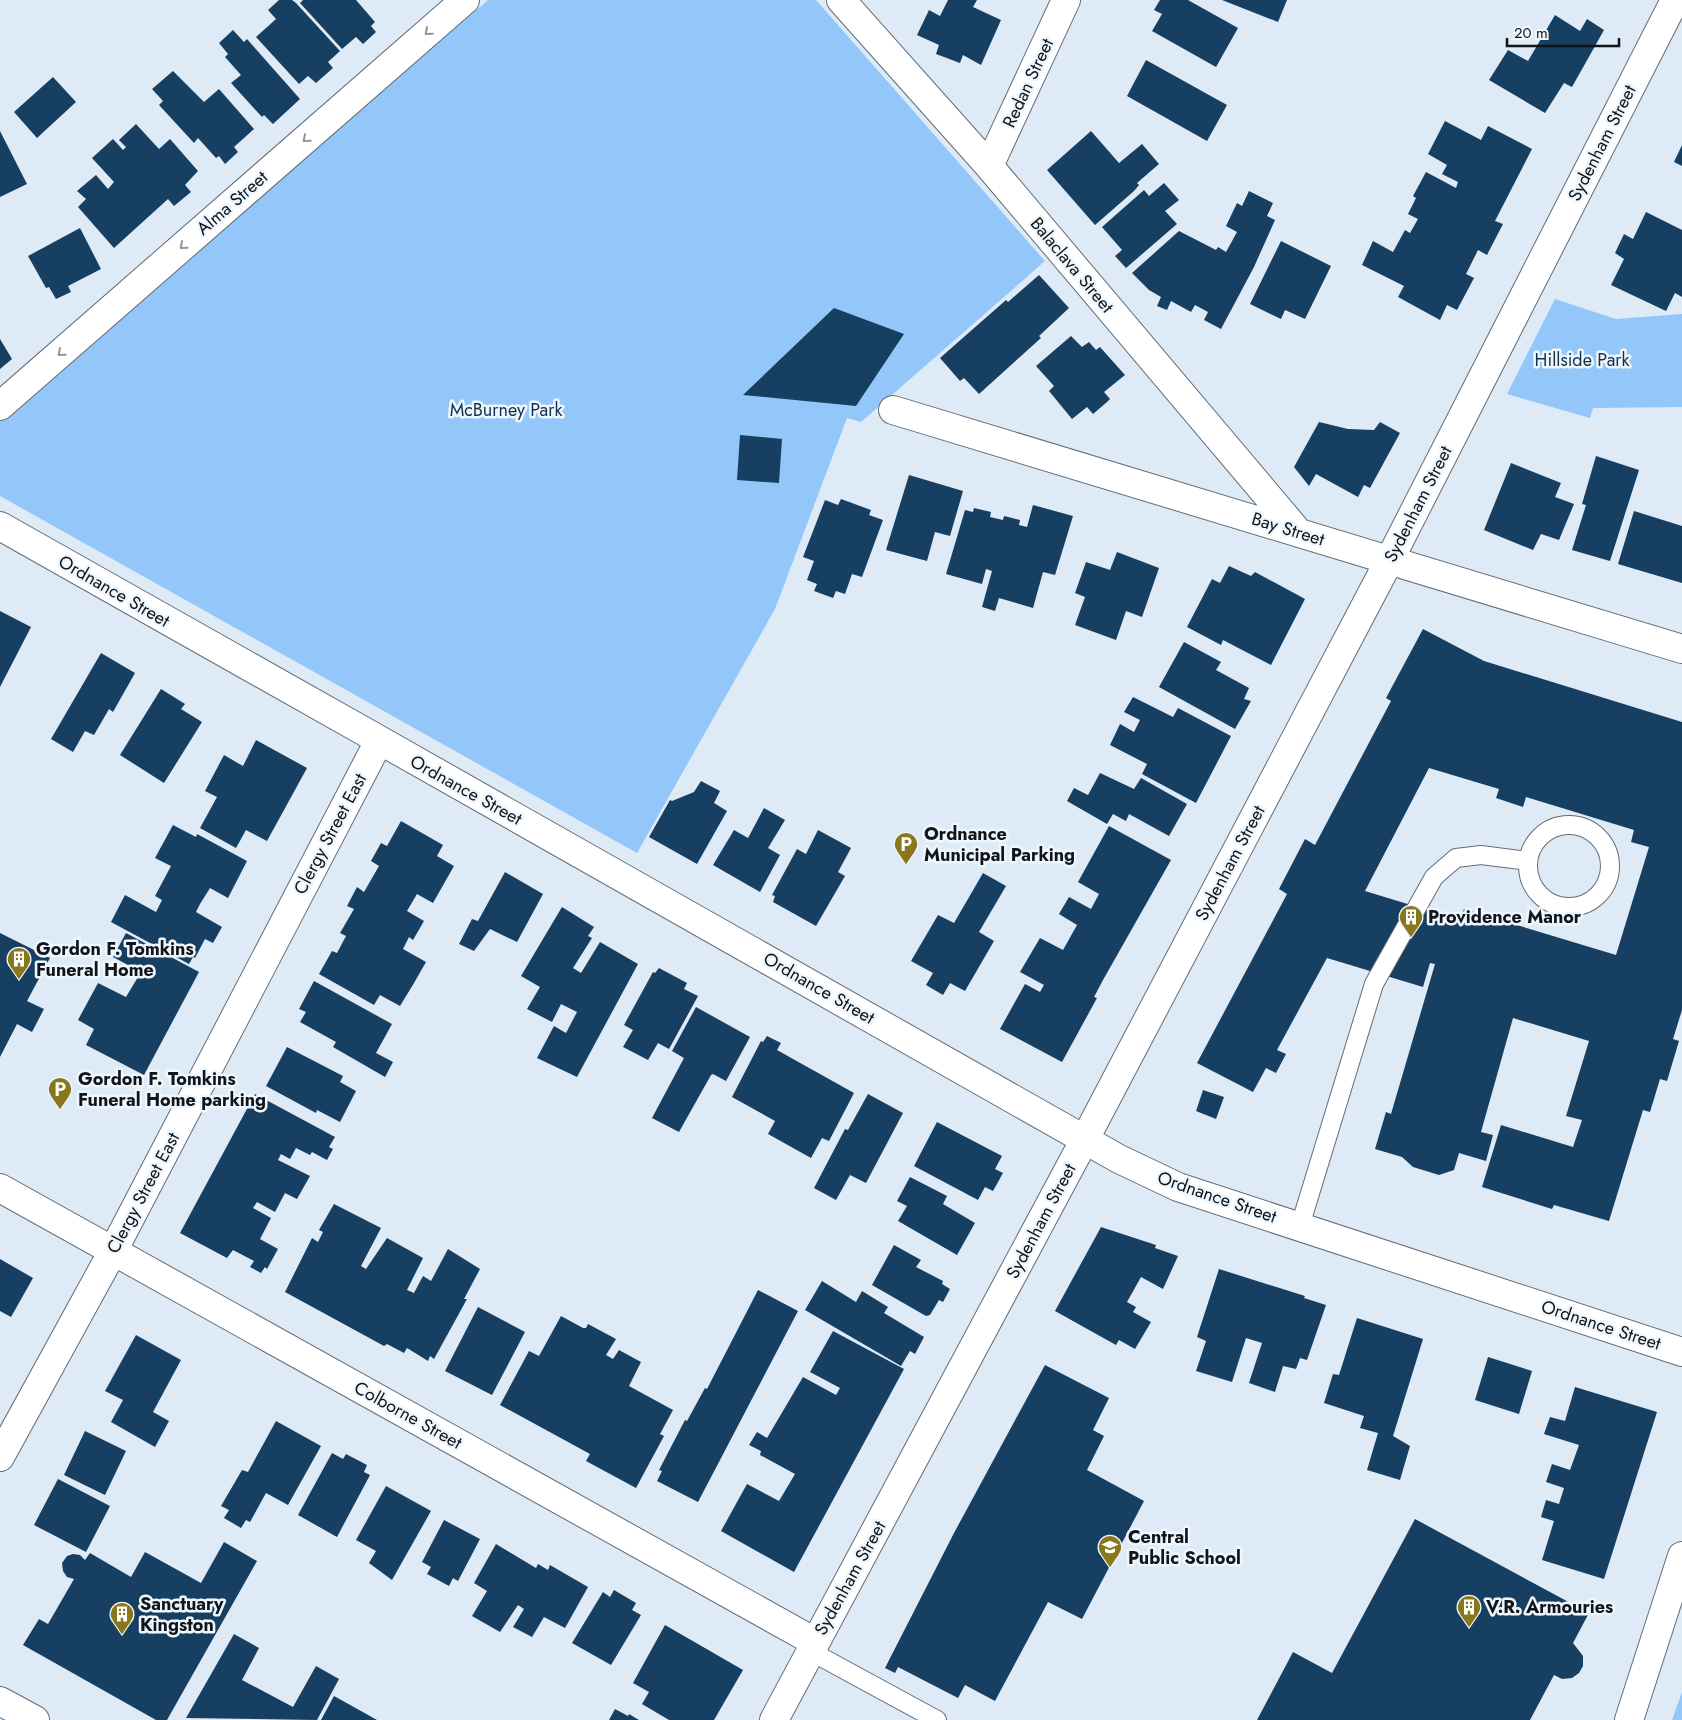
<svg xmlns="http://www.w3.org/2000/svg" width="1682" height="1720" font-family="Jost,sans-serif">
<rect width="100%" height="100%" fill="#deeaf6"/>
<path fill="#93c7f9" d="M488,0H816L1045,261L861,422L847,418L775,609L637,853L0,496V421Z
M1555,299L1616,319L1682,314V407L1593,408L1590,418L1507,394Z
M1682,1692V1720H1672Z"/>
<path fill="#163f61" fill-rule="evenodd" d="M279,0H292L296,3L340,51L328,62L333,68L316,83L308,76L299,84L256,37L276,19L268,10Z
M303,0H356L375,22L371,26L376,32L363,44L356,37L342,49L300,3Z
M948,0H977L973,7L1001,20L981,65L963,55L960,63L936,54L939,45L917,35L929,10L940,16Z
M1160,0H1188L1238,28L1216,67L1152,31L1162,14L1154,10Z
M1222,0H1287L1278,22Z
M1555,15L1580,31L1587,19L1604,30L1572,87L1564,83L1545,113L1489,80L1508,50L1528,61Z
M233,30L244,42L247,39L300,99L273,124L264,115L262,117L231,83L241,75L225,57L228,54L219,43Z
M1146,60L1227,105L1207,141L1127,96Z
M173,71L204,102L219,89L254,129L234,147L238,152L225,164L219,156L216,158L198,138L194,143L159,105L163,101L152,89Z
M53,77L76,102L37,138L14,112Z
M1445,121L1481,140L1488,126L1532,149L1495,221L1503,224L1489,251L1487,255L1478,250L1466,274L1474,278L1457,310L1447,305L1440,320L1398,297L1404,286L1362,265L1373,241L1393,252L1405,230L1410,233L1418,219L1408,214L1416,198L1413,196L1426,172L1456,188L1458,182L1442,174L1447,165L1428,154Z
M136,124L159,149L170,139L198,171L185,185L191,192L174,206L168,199L114,248L78,207L86,199L77,191L96,175L108,189L114,182L92,158L113,139L123,150L126,147L119,140Z
M0,131L27,184L0,197Z
M1091,131L1119,163L1142,144L1159,164L1137,183L1139,185L1134,191L1095,225L1047,170Z
M1682,145V166L1674,162Z
M1164,183L1179,200L1165,211L1177,224L1126,268L1115,256L1122,250L1102,227L1144,190L1149,196Z
M1249,191L1273,203L1267,216L1275,220L1254,267L1221,329L1204,320L1208,312L1195,305L1191,312L1171,301L1167,310L1157,306L1161,297L1149,290L1132,273L1179,231L1216,250L1218,247L1226,252L1237,232L1226,226L1237,203L1242,206Z
M1646,212L1682,230V297L1675,293L1666,311L1611,285L1624,259L1615,253L1624,234L1633,239Z
M80,228L101,269L68,286L71,292L56,299L49,287L46,288L28,256Z
M1281,241L1331,266L1305,319L1285,310L1281,319L1250,304Z
M1039,275L1069,308L1039,336L1041,338L979,394L964,378L960,381L940,358L1006,300L1008,302Z
M834,308L904,334L856,406L743,395Z
M1071,336L1082,347L1089,342L1096,350L1100,347L1125,375L1104,392L1110,399L1107,402L1093,414L1087,407L1072,419L1049,391L1054,386L1036,366Z
M0,339L12,359L0,369Z
M1319,422L1348,429L1374,430L1380,422L1400,433L1370,488L1364,485L1358,497L1316,474L1309,486L1294,467Z
M740,435L782,439L779,483L737,480Z
M1596,456L1639,470L1610,561L1572,550L1586,505L1582,504Z
M1511,463L1561,483L1555,497L1574,504L1559,540L1541,534L1533,550L1484,530Z
M909,475L963,491L950,536L935,532L927,561L886,550Z
M841,499L871,510L869,515L883,520L862,577L852,574L845,594L836,591L833,598L814,591L817,584L807,580L814,561L803,557L825,500L838,505Z
M1033,505L1073,516L1055,575L1043,572L1033,608L999,598L995,611L982,607L992,571L986,569L982,584L946,574L965,510L973,512L974,508L991,512L990,517L1003,520L1004,516L1020,520L1019,525L1027,527Z
M1634,511L1682,526V583L1618,564Z
M1117,552L1159,568L1142,617L1126,611L1116,640L1075,625L1085,597L1075,593L1086,562L1110,570Z
M1229,566L1251,576L1255,572L1305,599L1271,665L1223,640L1221,645L1187,627L1212,579L1220,583Z
M0,611L31,627L0,687Z
M1423,629L1484,661L1682,722V1010L1673,1039L1679,1041L1667,1081L1660,1079L1650,1112L1643,1110L1609,1221L1554,1205L1552,1209L1482,1187L1501,1125L1573,1147L1582,1120L1566,1116L1589,1041L1513,1018L1481,1132L1493,1135L1486,1161L1459,1153L1454,1170L1439,1175L1413,1167L1402,1157L1375,1149L1386,1112L1391,1114L1435,964L1430,963L1423,987L1327,958L1277,1050L1286,1054L1276,1073L1266,1068L1253,1092L1197,1063L1287,894L1279,889L1305,839L1315,845L1391,701L1386,698ZM1429,768L1499,789L1496,798L1523,807L1526,797L1634,830L1631,842L1649,847L1616,955L1464,909L1460,920L1365,891Z
M1184,642L1221,662L1216,670L1249,688L1244,699L1251,701L1235,729L1159,687Z
M101,653L135,673L113,712L109,709L94,735L85,731L73,752L51,739Z
M161,689L185,704L181,709L202,722L164,783L120,755Z
M1133,697L1173,717L1178,708L1231,736L1196,803L1142,774L1147,764L1110,745L1120,724L1134,732L1140,720L1124,712Z
M256,740L307,768L267,841L246,830L236,848L200,828L217,797L205,791L224,755L243,766Z
M1100,773L1134,789L1141,778L1187,804L1169,836L1129,814L1126,821L1113,814L1107,824L1067,801L1074,788L1088,795Z
M701,781L720,791L714,803L727,811L697,864L649,837L670,800L672,801L694,792Z
M764,808L785,820L768,848L780,855L760,892L713,865L734,830L748,838Z
M401,821L443,845L437,856L454,866L433,903L417,894L407,911L424,921L413,940L409,937L403,949L426,962L414,983L400,1006L380,995L374,1005L319,974L332,951L337,953L346,936L340,933L354,909L347,906L357,887L364,892L379,866L371,861L381,843L387,846Z
M173,825L196,837L197,834L247,861L228,898L210,888L200,904L196,912L222,927L213,943L205,939L195,958L193,957L189,964L111,922L125,895L156,912L162,900L155,896L171,866L155,858Z
M1109,826L1171,860L1103,980L1094,997L1097,998L1062,1062L1000,1029L1025,984L1040,992L1044,985L1020,972L1040,938L1063,950L1077,925L1059,914L1069,897L1091,909L1099,894L1078,882Z
M818,830L851,848L838,872L845,876L816,926L773,902L775,896L772,895L797,849L806,854Z
M505,872L543,894L517,942L490,929L474,951L459,944L472,919L478,921Z
M983,873L1006,886L979,932L994,941L965,991L950,983L943,995L926,985L933,973L911,961L938,915L954,923Z
M562,907L594,927L588,936L592,938L573,968L581,973L600,942L638,964L577,1077L537,1058L554,1026L566,1033L577,1012L561,1004L552,1022L527,1009L540,987L521,976Z
M0,933L50,958L27,1001L44,1009L32,1032L17,1024L0,1057Z
M126,933L199,972L144,1075L86,1045L94,1029L78,1020L98,983L126,997L141,972L113,957Z
M659,968L687,983L684,989L698,996L669,1049L658,1043L648,1060L623,1047L633,1030L624,1025L653,972L655,973Z
M314,981L392,1024L376,1053L393,1062L385,1077L333,1047L336,1042L300,1022L306,1012L299,1009Z
M696,1007L750,1037L726,1081L713,1074L711,1075L679,1132L652,1118L684,1058L672,1051Z
M767,1036L781,1043L777,1050L854,1093L829,1141L822,1138L811,1158L768,1134L775,1121L732,1097L761,1041L763,1042Z
M287,1047L343,1076L340,1082L356,1091L340,1122L317,1110L316,1113L266,1086Z
M1203,1090L1224,1097L1216,1119L1196,1111Z
M255,1094L335,1137L329,1147L333,1149L327,1160L312,1152L310,1155L296,1148L290,1159L281,1154L278,1160L310,1176L297,1199L285,1193L275,1212L257,1202L253,1208L271,1218L260,1239L278,1249L267,1269L265,1267L261,1273L250,1267L254,1261L233,1250L227,1258L180,1233Z
M868,1094L903,1113L866,1183L850,1175L836,1200L814,1188L845,1129L848,1130Z
M937,1122L1002,1156L995,1169L1003,1173L993,1191L985,1187L978,1200L914,1166Z
M910,1177L947,1196L943,1204L975,1223L957,1255L898,1221L907,1206L897,1201Z
M334,1204L381,1228L361,1266L366,1269L387,1238L423,1258L407,1290L414,1293L423,1276L431,1281L448,1249L480,1269L464,1299H467L434,1359L430,1356L428,1361L407,1348L404,1353L387,1344L384,1346L285,1292L312,1238L318,1242L323,1232L319,1230Z
M1101,1227L1156,1245L1155,1248L1178,1256L1163,1289L1141,1277L1127,1302L1136,1307L1133,1312L1151,1322L1135,1349L1119,1340L1116,1345L1055,1311Z
M894,1245L921,1260L916,1267L943,1281L942,1284L950,1289L943,1302L939,1300L930,1315L926,1316L872,1285Z
M0,1259L33,1278L11,1317L0,1311Z
M1219,1269L1305,1296L1304,1298L1326,1305L1307,1360L1300,1358L1296,1369L1283,1366L1275,1392L1249,1383L1262,1343L1246,1338L1232,1382L1196,1371L1206,1341L1197,1337Z
M822,1281L856,1302L862,1291L888,1307L884,1313L924,1337L915,1354L910,1351L901,1366L805,1310Z
M758,1290L798,1311L698,1502L657,1481L662,1471L659,1470L685,1420L687,1421L705,1388L707,1389Z
M478,1307L525,1332L492,1395L445,1371Z
M561,1316L583,1328H586L588,1324L616,1339L606,1355L613,1359L619,1350L641,1362L629,1386L673,1410L660,1434L664,1436L636,1488L586,1461L590,1454L500,1405L529,1351L539,1356Z
M1357,1318L1423,1339L1393,1436L1410,1446L1400,1480L1367,1470L1378,1433L1360,1428L1364,1416L1324,1403L1333,1374L1339,1375Z
M833,1331L904,1369L794,1572L721,1531L747,1484L779,1501L795,1474L760,1455L761,1451L749,1445L757,1432L767,1438L803,1377L836,1395L840,1388L810,1372Z
M136,1335L181,1360L153,1412L169,1421L155,1447L111,1422L123,1400L105,1391Z
M1488,1357L1532,1371L1519,1414L1475,1400Z
M1045,1365L1109,1398L1093,1430L1104,1436L1087,1470L1144,1501L1082,1619L1048,1602L995,1701L965,1685L958,1698L898,1667L895,1673L885,1668L954,1533Z
M1575,1387L1657,1412L1604,1579L1542,1560L1554,1521L1541,1517L1546,1500L1559,1504L1564,1488L1546,1482L1552,1464L1570,1470L1579,1445L1544,1434L1550,1417L1565,1421Z
M276,1421L321,1446L288,1505L266,1493L250,1522L246,1520L241,1528L224,1518L229,1510L221,1506L242,1470L248,1472Z
M85,1431L126,1451L105,1495L64,1475Z
M332,1453L343,1459L346,1454L367,1465L364,1472L370,1475L337,1537L298,1515Z
M58,1479L110,1506L86,1552L34,1525Z
M386,1486L431,1511L392,1580L369,1563L376,1551L356,1540Z
M1415,1519L1589,1613L1573,1643L1583,1656V1666L1579,1673L1572,1678L1562,1679L1554,1675L1530,1720H1257L1293,1652L1332,1673Z
M444,1520L480,1539L458,1581L453,1578L449,1586L427,1574L431,1567L422,1562Z
M224,1542L257,1561L167,1720H156L23,1645L39,1619L48,1624L74,1579L67,1577L63,1571L62,1563L67,1556L73,1554L80,1555L85,1560L90,1553L131,1577L145,1552L201,1583Z
M496,1544L536,1568L538,1564L548,1570L550,1565L588,1587L565,1628L544,1617L532,1637L513,1627L524,1609L518,1605L500,1632L472,1616L487,1591L474,1583Z
M614,1590L636,1603L632,1610L641,1615L611,1665L572,1643L603,1592L610,1597Z
M665,1625L743,1670L714,1720H669L642,1704L649,1692L633,1683Z
M234,1634L259,1648L242,1680L293,1707L316,1666L339,1679L317,1720L186,1718Z
M334,1696L361,1711L377,1720H321Z
M615,1709L628,1716L629,1714L639,1720H609Z"/>
<g fill="none" stroke-linecap="round" stroke-linejoin="round">
<g stroke="#626c77" stroke-width="20">
<path id="lane" d="M1528 866a41 41 0 1 1 82 0a41 41 0 1 1-82 0Z
M1300,1226L1374,984L1434,877L1456,858L1481,855L1528,861
M810,1651L937,1720"/>
</g>
<g stroke="#626c77" stroke-width="30">
<path id="street" d="M841,0L989,166L1299,533
M989,166L1066,0
M0,406L465,0
M893,410L1682,649
M0,526C373,737 747,946 1119,1159L1178,1187L1682,1352
M0,1188L815,1642
M774,1720L1085,1139L1390,559L1675,0"/>
</g>
<g stroke="#626c77" stroke-width="30">
<path id="secondary" d="M0,1457L113,1251L379,741
M1629,1720L1682,1556"/>
</g>
<g stroke="#626c77" stroke-width="30">
<path id="primary" d="M0,1701L35,1720"/>
</g>
<use href="#lane" stroke="#fff" stroke-width="18"/>
<use href="#street" stroke="#fff" stroke-width="28"/>
<use href="#secondary" stroke="#fff" stroke-width="28"/>
<use href="#primary" stroke="#fff" stroke-width="28"/>
</g>
<defs><path id="oneway-chevron" d="M-2-3.5L2.5 0L-2 3.5" fill="none" stroke-width="1.6" stroke-linecap="round" stroke-linejoin="round" transform="scale(1.25)"/></defs>
<g stroke="#949698">
<use href="#oneway-chevron" transform="translate(428 32) rotate(139)"/>
<use href="#oneway-chevron" transform="translate(306 139) rotate(139)"/>
<use href="#oneway-chevron" transform="translate(183 246) rotate(139)"/>
<use href="#oneway-chevron" transform="translate(61 353) rotate(139)"/>
</g>
<defs>
<g id="parking-pin" transform="scale(1.25)"><path d="M0 17L-7.5 6A9.5 9.5 0 1 1 7.5 6Z" fill="#89771b" stroke="#eff7fe"/><path d="M-3.5-5.5H1a3.5 3.5 0 0 1 0 7H-1V5.5H-3.5ZM-1-3.4V-.6H.8a1.4 1.4 0 0 0 0-2.8Z" fill="#fff"/></g>
<g id="building-pin" transform="scale(1.25)"><path d="M0 17L-7.5 6A9.5 9.5 0 1 1 7.5 6Z" fill="#89771b" stroke="#eff7fe"/><path d="M-4-6H4V6H1V3H-1V6H-4ZM-2.5-4.3h1.7v1.8h-1.7ZM.8-4.3h1.7v1.8H.8ZM-2.5-1h1.7V.8h-1.7ZM.8-1h1.7V.8H.8Z" fill="#fff"/></g>
<g id="school-pin" transform="scale(1.25)"><path d="M0 17L-7.5 6A9.5 9.5 0 1 1 7.5 6Z" fill="#89771b" stroke="#eff7fe"/><path d="M0-5L7-2L0 1L-7-2ZM-4 1L0 2.5L4 1V4Q0 6-4 4Z" fill="#fff"/></g>
</defs>
<g fill-rule="evenodd">
<use href="#parking-pin" x="906" y="844"/>
<use href="#building-pin" x="1411" y="917"/>
<use href="#building-pin" x="19" y="959"/>
<use href="#parking-pin" x="60" y="1089"/>
<use href="#school-pin" x="1110" y="1547"/>
<use href="#building-pin" x="1469" y="1607"/>
<use href="#building-pin" x="122" y="1614"/>
</g>
<g text-anchor="middle" stroke-width="5" stroke-linejoin="round" paint-order="stroke">
<g font-size="18" fill="#111519" stroke="#eff7fe">
<text transform="translate(1028 83) rotate(-65)" y="6">Redan Street</text>
<text transform="translate(1602 143) rotate(-63)" y="6">Sydenham Street</text>
<text transform="translate(232 203) rotate(-41)" y="6">Alma Street</text>
<text transform="translate(1072 265) rotate(50)" y="6">Balaclava Street</text>
<text transform="translate(1418 504) rotate(-63)" y="6">Sydenham Street</text>
<text transform="translate(1288 529) rotate(17)" y="6">Bay Street</text>
<text transform="translate(114 591) rotate(30)" y="6">Ordnance Street</text>
<text transform="translate(466 790) rotate(29)" y="6">Ordnance Street</text>
<text transform="translate(330 834) rotate(-62)" y="6">Clergy Street East</text>
<text transform="translate(1230 863) rotate(-62)" y="6">Sydenham Street</text>
<text transform="translate(819 988) rotate(30)" y="6">Ordnance Street</text>
<text transform="translate(143 1193) rotate(-62)" y="6">Clergy Street East</text>
<text transform="translate(1217 1197) rotate(19)" y="6">Ordnance Street</text>
<text transform="translate(1041 1221) rotate(-62)" y="6">Sydenham Street</text>
<text transform="translate(1601 1325) rotate(18)" y="6">Ordnance Street</text>
<text transform="translate(408 1415) rotate(29)" y="6">Colborne Street</text>
<text transform="translate(850 1578) rotate(-61)" y="6">Sydenham Street</text>
</g>
<g font-size="18" fill="#11304c" stroke="#eff7fe">
<text x="1582" y="366">Hillside Park</text>
<text x="506" y="416">McBurney Park</text>
</g>
<g font-size="18" font-weight="bold" fill="#111519" stroke="#eff7fe" text-anchor="start">
<text x="924" y="840">Ordnance<tspan x="924" dy="21">Municipal Parking</tspan></text>
<text x="1428" y="923">Providence Manor</text>
<text x="36" y="955">Gordon F. Tomkins<tspan x="36" dy="21">Funeral Home</tspan></text>
<text x="78" y="1085">Gordon F. Tomkins<tspan x="78" dy="21">Funeral Home parking</tspan></text>
<text x="1128" y="1543">Central<tspan x="1128" dy="21">Public School</tspan></text>
<text x="140" y="1610">Sanctuary<tspan x="140" dy="21">Kingston</tspan></text>
<text x="1486" y="1613">V.R. Armouries</text>
</g>
</g>
<path d="M1507 38v8h112v-8" fill="none" stroke="#111519" stroke-width="2.5"/>
<text x="1514" y="38" font-size="15" fill="#111519" stroke="#eff7fe" stroke-width="4" paint-order="stroke">20 m</text>
</svg>
